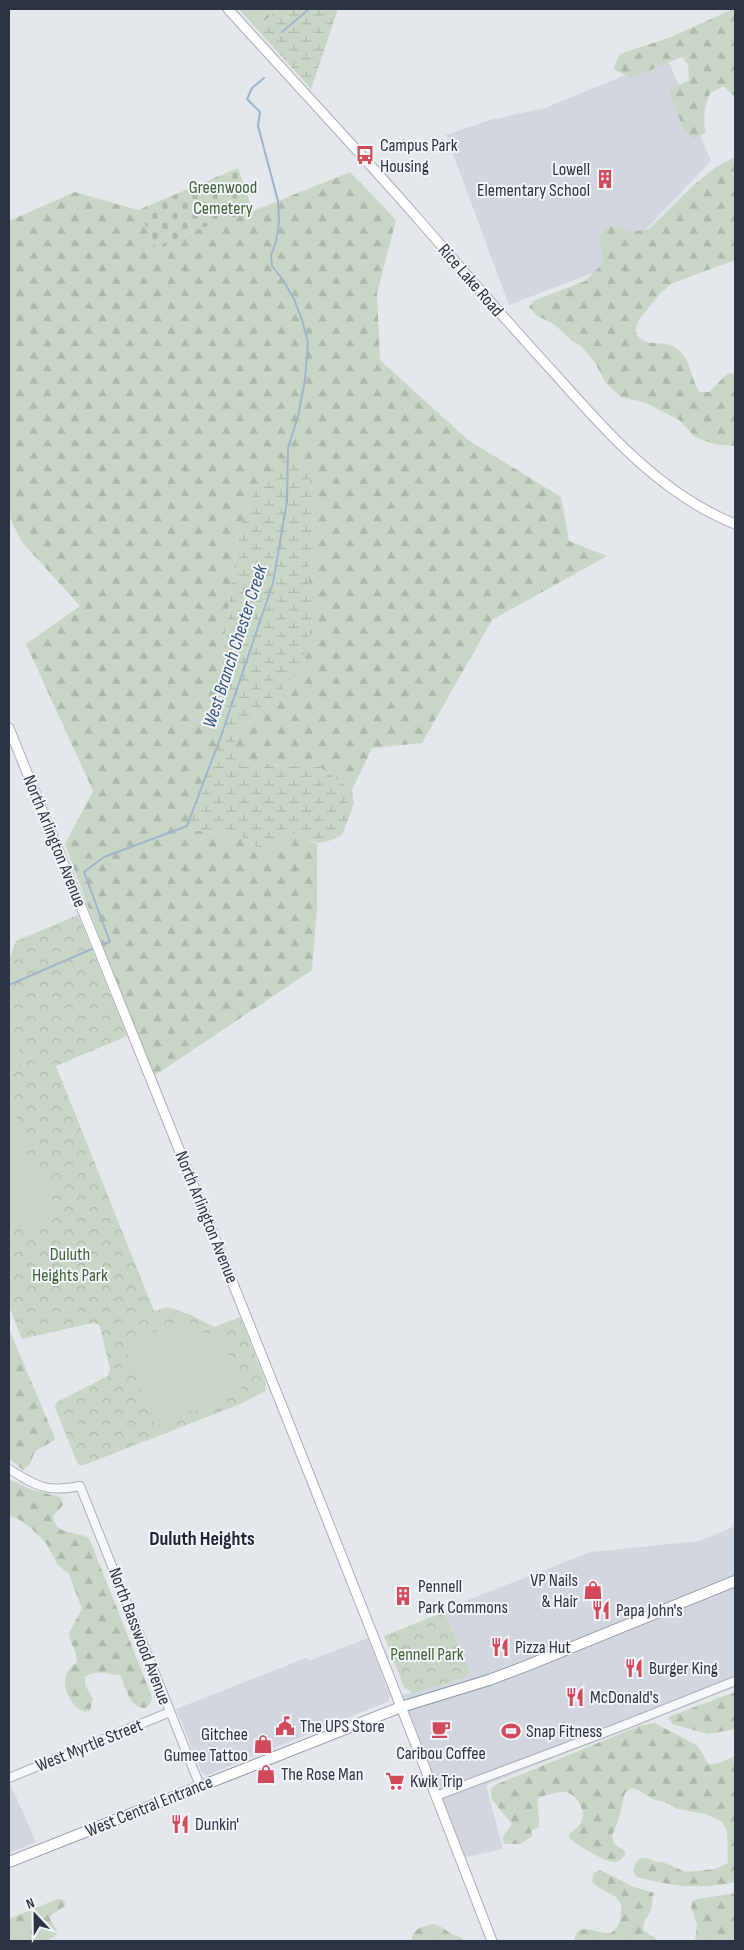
<svg xmlns="http://www.w3.org/2000/svg" width="744" height="1950" font-family="'Sofia Sans Condensed',sans-serif">
<defs>
<pattern id="forest-firs" width="22" height="20" patternUnits="userSpaceOnUse" patternTransform="scale(1.25)"><rect width="22" height="20" fill="#c9d6c5"/><path d="M5 1l3.5 6h-7zM16 11l3.5 6h-7z" fill="#adb8ab"/></pattern>
<pattern id="wetland-marsh" width="20" height="14" patternUnits="userSpaceOnUse" patternTransform="scale(1.25)"><rect width="20" height="14" fill="#c9d6c5"/><path d="M1 5h8M5 5V1M11 12h8M15 12V8" fill="none" stroke="#adb8ab"/></pattern>
<pattern id="cemetery-stones" width="16" height="16" patternUnits="userSpaceOnUse" patternTransform="scale(1.25)"><rect width="16" height="16" fill="#c9d6c5"/><path d="M2 7V4a2 2 0 0 1 4 0v3zM10 15v-3a2 2 0 0 1 4 0v3z" fill="#adb8ab"/></pattern>
<pattern id="park-crowns" width="20" height="18" patternUnits="userSpaceOnUse" patternTransform="scale(1.25)"><rect width="20" height="18" fill="#c9d6c5"/><path d="M2 6a3 3 0 1 1 6 0M12 15a3 3 0 1 1 6 0" fill="none" stroke="#adb8ab"/></pattern>
</defs>
<rect width="100%" height="100%" fill="#e4e7ec"/>
<path fill="#d2d6de" d="M667,58L711,161L611,266L509,305L446,135L490,120L545,108Z
M735,1526V1687L486,1785L503,1849L465,1857L402,1695L466,1677L470,1672L444,1612L465,1601L591,1552L700,1541Z
M368,1638L390,1696L389,1701L210,1774L206,1775L202,1773L176,1709L306,1658L311,1660Z
M9,1781L36,1842L9,1853Z"/>
<path fill="url(#forest-firs)" d="M239,9H279L256,28Z
M733,9H735V97L724,86L710,93C705,106 702,118 706,132L694,139L684,130L669,93L672,89L689,80L688,65L682,57L631,78L613,69L620,54L671,37Z
M735,157V168L733,174L735,179V260L673,283L660,293L638,321L635,331C644,350 660,338 676,348C692,358 689,378 700,392H709L728,373L735,374V446L714,444L695,437L679,420L646,403L621,397L605,382L596,364L581,346L572,341L555,325L536,315L529,307L533,301L585,281L603,263L600,235L611,226L631,232L649,229L695,184L716,167Z
M350,172L396,220L377,293L380,360L468,440L561,497L569,541L607,556L492,620L422,743L372,748L352,790L320,767L281,765L259,768L238,766L234,752L236,736L303,667L316,598L309,582L308,571L315,549L311,485L306,465L254,493L239,528L223,650L221,736L187,826L193,830L242,837L264,852L293,834L317,844V909L312,970L151,1078L65,844L93,791L26,644L80,606L22,542L9,517V221L75,192L138,210L158,250L193,231L253,211Z
M9,1024L24,1064L9,1070Z
M9,1329L55,1438L53,1441L37,1450L34,1453L30,1464L23,1470L9,1458Z
M9,1479L32,1490L57,1496L61,1498L63,1505L53,1516C56,1536 73,1530 89,1538L152,1697L150,1704L145,1708C129,1708 126,1687 120,1675C108,1675 97,1668 85,1677V1685L93,1699L90,1710L86,1712C70,1708 60,1685 68,1671C70,1668 74,1665 77,1662C77,1649 69,1643 69,1633L82,1609L69,1574L57,1564L46,1543L31,1528L18,1519L9,1515Z
M735,1692V1729L708,1734L672,1724L668,1717Z
M655,1723L698,1746L709,1765L720,1763L735,1756V1882C701,1890 670,1886 637,1877C631,1871 634,1865 639,1859L647,1858L656,1862H663L685,1872L715,1869L728,1863L727,1831L722,1822L706,1814L678,1809L664,1802L652,1799L639,1790L631,1788L625,1793L618,1821L612,1836L614,1844L625,1851V1855C622,1858 620,1861 616,1862C607,1864 576,1844 569,1838V1834C574,1830 580,1826 582,1820C586,1810 576,1794 566,1792C558,1791 546,1796 539,1797C536,1806 540,1817 539,1827L532,1830L531,1833L533,1836L520,1844H505L502,1838L512,1824L492,1800L491,1789L495,1785L615,1736L639,1726Z
M600,1870L634,1887L654,1893C651,1899 653,1904 651,1910C647,1920 644,1917 643,1930L659,1941H574C576,1919 598,1935 611,1933C617,1928 620,1923 621,1915C625,1891 603,1896 592,1881L594,1873Z
M735,1893V1941H695L697,1924L691,1907L693,1900Z
M61,1899L65,1902V1906L49,1917L57,1931L55,1936L46,1941H9V1919L55,1900Z
M432,1924C443,1925 450,1936 462,1938L464,1941H412C412,1929 421,1927 432,1924Z"/>
<path fill="url(#wetland-marsh)" d="M279,9H338L311,89L256,28Z
M292,458L306,465L311,485L315,549L308,571L309,582L316,598L303,667L236,736L234,752L238,766L259,768L281,765L320,767L352,790L354,803L342,835C318,847 316,843 293,834L264,852L242,837L193,830L187,826L221,736L223,650L239,528L254,493L265,476L278,463Z"/>
<path fill="url(#cemetery-stones)" d="M238,168L253,211L193,231L158,250L138,210Z"/>
<path fill="url(#park-crowns)" d="M78,915L127,1036L56,1066L154,1311L168,1307L191,1315L214,1327L240,1317L266,1383L265,1391L240,1404L84,1465H79L76,1460L55,1407L57,1402L108,1376L110,1369L100,1327L98,1324L92,1323L22,1339L9,1306V1070L24,1064L9,1024V960L16,941Z
M444,1612L470,1672L466,1677L413,1693L404,1687L384,1636Z"/>
<path fill="#c9d6c5" d="M9,1095L26,1143L9,1148Z
M34,1154L55,1206V1214C39,1225 27,1224 9,1221V1165Z
M172,1326L210,1334L222,1340L243,1391L155,1426L128,1355C132,1337 157,1332 172,1326Z"/>
<g fill="none" stroke-linecap="round" stroke-linejoin="round">
<path stroke="#9fb4cc" stroke-width="2" d="M282,32L309,9
M100,945L110,942L84,872L104,857L187,826L221,736L273,583L287,501L288,448L298,416L305,380L308,342L302,320L294,299L283,280L272,266L271,255L276,242L279,222L278,201L258,126L260,112L247,99L252,88L264,78
M9,985L94,948"/>
<g stroke="#a9aeb7" stroke-width="10">
<path id="tertiary" d="M9,1469C36,1486 47,1493 80,1486L200,1786
M9,1778L170,1712
M436,1796L622,1726L735,1681"/>
</g>
<g stroke="#a9aeb7" stroke-width="11">
<path id="secondary" d="M228,9C292,80 357,149 420,221C465,273 509,324 555,374C608,433 660,494 735,524
M9,728C172,1132 336,1535 492,1941"/>
</g>
<g stroke="#8b94a3" stroke-width="12">
<path id="trunk" d="M9,1862L401,1707L489,1680L526,1666L735,1581"/>
</g>
<use href="#tertiary" stroke="#f7f8fa" stroke-width="8"/>
<use href="#secondary" stroke="#fff" stroke-width="9"/>
<use href="#trunk" stroke="#fff" stroke-width="10"/>
</g>
<defs>
<g id="bus-bare" transform="scale(1.5)"><path d="M-5-6H5V4H4V6H2V4H-2V6H-4V4H-5ZM-3.5-4V0h7V-4ZM-3.5 1.2v1.5H-2V1.2ZM2 1.2v1.5H3.5V1.2Z" fill="#d1495b" stroke="#f4f6f9" stroke-width="2.5" paint-order="stroke"/></g>
<g id="building-bare" transform="scale(1.5)"><path d="M-4-6H4V6H1V3H-1V6H-4ZM-2.5-4.3h1.7v1.8h-1.7ZM.8-4.3h1.7v1.8H.8ZM-2.5-1h1.7V.8h-1.7ZM.8-1h1.7V.8H.8Z" fill="#d1495b" stroke="#f4f6f9" stroke-width="2.5" paint-order="stroke"/></g>
<g id="shop-bare" transform="scale(1.5)"><path d="M-5-2.5h2.3a2.7 3.5 0 0 1 5.4 0H5L5.5 6h-11ZM-1.5-2.5h3a1.5 2.3 0 0 0-3 0Z" fill="#d1495b" stroke="#f4f6f9" stroke-width="2.5" paint-order="stroke"/></g>
<g id="restaurant-bare" transform="scale(1.5)"><path d="M-5-6h1v4h1v-4h1v4h1v-4h1v5L-1.5 .5V6h-2V.5L-5-1ZM5-6V6H3V1.5H1.5Q1.5-4 5-6Z" fill="#d1495b" stroke="#f4f6f9" stroke-width="2.5" paint-order="stroke"/></g>
<g id="civic-bare" transform="scale(1.5)"><path d="M-.6-6.5H3V-4.5H.6V-3L4-1V1h2V6H-6V1h2V-1L-.6-3ZM-1.2 2.5V6h2.4V2.5Z" fill="#d1495b" stroke="#f4f6f9" stroke-width="2.5" paint-order="stroke"/></g>
<g id="cafe-bare" transform="scale(1.5)"><path d="M-5.5-4.5H6V0H3Q3 3.5 0 3.5H-2.5Q-5.5 3.5-5.5 0ZM3-3.2v2h1.7v-2ZM-6 4.5H4V6H-6Z" fill="#d1495b" stroke="#f4f6f9" stroke-width="2.5" paint-order="stroke"/></g>
<g id="stadium-bare" transform="scale(1.5)"><path d="M0-5a6.5 5 0 1 0 0 10a6.5 5 0 1 0 0-10ZM-3.5-1.8h7v3.6h-7Z" fill="#d1495b" stroke="#f4f6f9" stroke-width="2.5" paint-order="stroke"/></g>
<g id="supermarket-bare" transform="scale(1.5)"><path d="M-6-5.5h2.5l.6 2H6L4.5 2H-2.5L-4.4-4H-6ZM-1.5 3.2a1.3 1.3 0 1 0 .1 0ZM3 3.2a1.3 1.3 0 1 0 .1 0Z" fill="#d1495b" stroke="#f4f6f9" stroke-width="2.5" paint-order="stroke"/></g>
</defs>
<g fill-rule="evenodd">
<use href="#bus-bare" x="365" y="155"/>
<use href="#building-bare" x="605" y="179"/>
<use href="#shop-bare" x="593" y="1590"/>
<use href="#building-bare" x="403" y="1596"/>
<use href="#restaurant-bare" x="601" y="1610"/>
<use href="#restaurant-bare" x="500" y="1647"/>
<use href="#restaurant-bare" x="634" y="1668"/>
<use href="#restaurant-bare" x="575" y="1697"/>
<use href="#civic-bare" x="285" y="1726"/>
<use href="#cafe-bare" x="441" y="1729"/>
<use href="#stadium-bare" x="511" y="1731"/>
<use href="#shop-bare" x="263" y="1744"/>
<use href="#shop-bare" x="266" y="1774"/>
<use href="#supermarket-bare" x="395" y="1781"/>
<use href="#restaurant-bare" x="180" y="1824"/>
</g>
<g text-anchor="middle" stroke-width="4" stroke-linejoin="round" paint-order="stroke">
<g font-size="18" fill="#2b3445" stroke="#f4f6f9" text-anchor="start">
<text x="380" y="151">Campus Park<tspan x="380" dy="21">Housing</tspan></text>
<text x="590" y="175" text-anchor="end">Lowell<tspan x="590" dy="21">Elementary School</tspan></text>
<text x="578" y="1586" text-anchor="end">VP Nails<tspan x="578" dy="21">&amp; Hair</tspan></text>
<text x="418" y="1592">Pennell<tspan x="418" dy="21">Park Commons</tspan></text>
<text x="616" y="1616">Papa John's</text>
<text x="515" y="1653">Pizza Hut</text>
<text x="649" y="1674">Burger King</text>
<text x="590" y="1703">McDonald's</text>
<text x="300" y="1732">The UPS Store</text>
<text x="526" y="1737">Snap Fitness</text>
<text x="248" y="1740" text-anchor="end">Gitchee<tspan x="248" dy="21">Gumee Tattoo</tspan></text>
<text x="441" y="1759" text-anchor="middle">Caribou Coffee</text>
<text x="281" y="1780">The Rose Man</text>
<text x="410" y="1787">Kwik Trip</text>
<text x="195" y="1830">Dunkin'</text>
</g>
<g font-size="18" fill="#3f6138" stroke="#f4f6f9">
<text x="223" y="193">Greenwood<tspan x="223" dy="21">Cemetery</tspan></text>
<text x="70" y="1260">Duluth<tspan x="70" dy="21">Heights Park</tspan></text>
<text x="427" y="1660">Pennell Park</text>
</g>
<g font-size="18" fill="#2b3445" stroke="#f4f6f9">
<text transform="translate(471 280) rotate(49)" y="6">Rice Lake Road</text>
<text transform="translate(55 841) rotate(68)" y="6">North Arlington Avenue</text>
<text transform="translate(207 1217) rotate(68)" y="6">North Arlington Avenue</text>
<text transform="translate(140 1636) rotate(69)" y="6">North Basswood Avenue</text>
<text transform="translate(89 1745) rotate(-22)" y="6">West Myrtle Street</text>
<text transform="translate(149 1806) rotate(-22)" y="6">West Central Entrance</text>
</g>
<g font-size="19" font-style="italic" fill="#34527a" stroke="#f4f6f9">
<text transform="translate(234 646) rotate(-72)" y="7">West Branch Chester Creek</text>
</g>
<g font-size="20" font-weight="bold" fill="#1d2536" stroke="#f4f6f9">
<text x="202" y="1545">Duluth Heights</text>
</g>
</g>
<rect width="744" height="1950" fill="none" stroke="#2b3445" stroke-width="20"/>
<g transform="translate(35 1915) rotate(338)" stroke="#f4f6f9" stroke-width="4" paint-order="stroke">
<path d="M0-4L9 19L0 12L-9 19Z" fill="#2b3445"/>
<text y="-8" font-size="14" font-weight="bold" text-anchor="middle" fill="#2b3445">N</text>
</g>
</svg>
